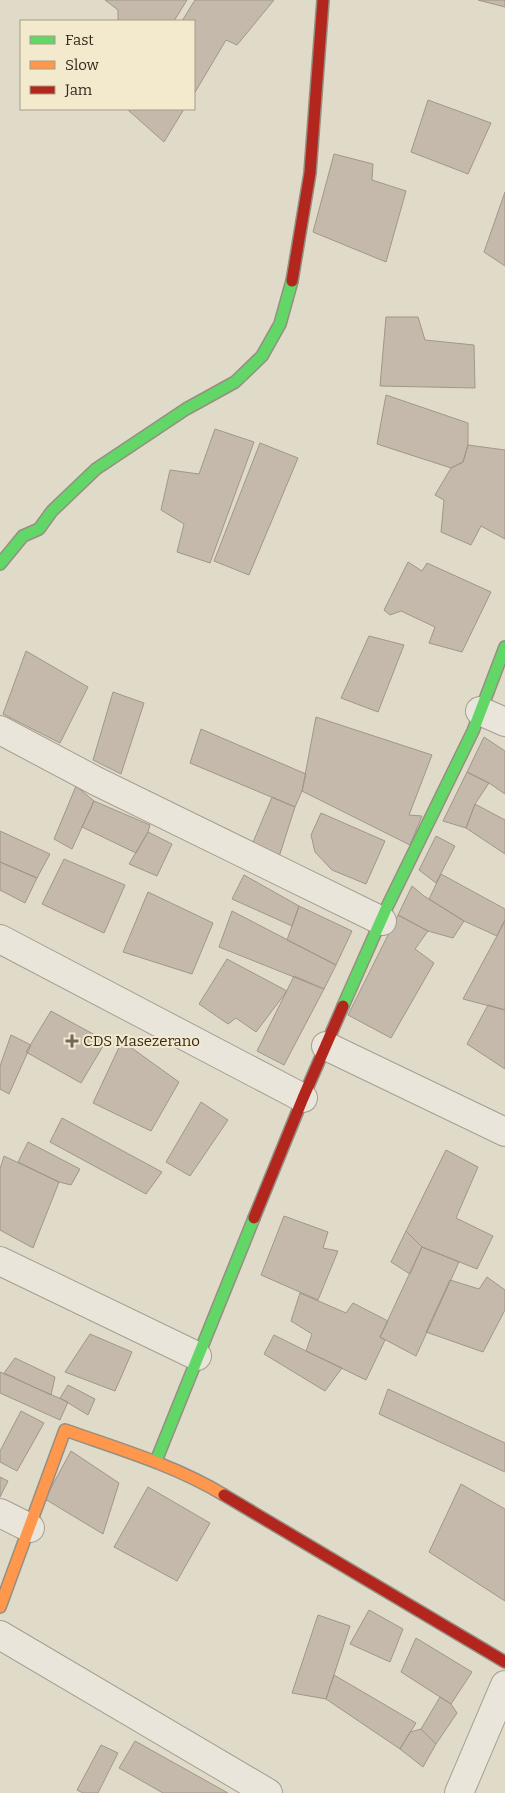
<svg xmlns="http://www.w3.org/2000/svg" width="505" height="1793" font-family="Bitter,serif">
<rect width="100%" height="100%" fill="#e0dbc8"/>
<path fill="#c4b9aa" stroke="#a09788" d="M105,0H187L174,21H118V10Z
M195,0H274L237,45L226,40L194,94V21H182Z
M478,0H505V7Z
M428,100L491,123L468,174L411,152Z
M129,109H184L164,142L128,110Z
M334,154L373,164L372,180L406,191L386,262L313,232Z
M505,192V266L484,252Z
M386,317H418L425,340L474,345L475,388L380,386Z
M386,395L468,423V445L463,462L451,468L377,444Z
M215,429L254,442L210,563L177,552L184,524L161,510L170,470L199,474Z
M260,443L298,458L249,575L214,561Z
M468,445L505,450V539L481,526L471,545L441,532L444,500L435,495L451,468L463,462Z
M408,562L422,571L427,563L491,592L462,652L429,643L435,627L401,611L390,615L384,610Z
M369,636L404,645L378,712L341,698Z
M26,651L88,687L60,743L3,714Z
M113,692L144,703L121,774L93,760Z
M316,717L432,755L409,815L422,816L410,845L302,791Z
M201,729L306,774L302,791L295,807L190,763Z
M484,737L505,751V794L489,783L467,772Z
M467,772L489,783L475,804L466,828L443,821Z
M76,786L94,801L72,849L54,839Z
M272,797L295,807L278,860L251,847Z
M94,801L150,825L148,832L136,853L82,827Z
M475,804L505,820V854L466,828Z
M321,813L385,841L366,884L332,870L315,852L311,835Z
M0,831L50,854L37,878L0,862Z
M148,832L172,844L157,876L129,864Z
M436,836L455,846L436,883L419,870Z
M64,859L125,885L104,933L42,904Z
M0,862L37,878L25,903L0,890Z
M441,874L505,909V920L497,936L464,921L429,899Z
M244,875L299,906L292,926L232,899Z
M412,886L424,896L464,921L453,938L428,931L398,915Z
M148,892L213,923L192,974L123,952Z
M299,906L352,931L336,965L287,940Z
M232,911L336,965L324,989L219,947Z
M398,915L428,931L415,949L434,963L391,1038L348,1015Z
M505,920V1010L463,999L497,936Z
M227,959L287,991L256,1032L236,1018L228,1024L199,1004Z
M294,976L324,989L284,1065L257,1051Z
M488,1005L505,1010V1069L467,1044Z
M51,1011L106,1041L81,1083L26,1052Z
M11,1035L31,1045L9,1094L0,1089V1066Z
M122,1041L179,1082L151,1131L93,1103Z
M201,1102L228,1120L190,1176L166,1162Z
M62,1118L162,1172L146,1194L50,1142Z
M28,1142L80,1169L71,1185L59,1182L18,1162Z
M446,1150L478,1167L456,1218L493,1236L477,1269L422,1247L406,1231Z
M4,1156L59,1182L33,1248L0,1230V1169Z
M284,1216L328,1232L323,1248L338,1251L318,1300L261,1275Z
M406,1231L422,1247L410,1274L391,1262Z
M422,1247L459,1262L416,1356L380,1337Z
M487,1277L505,1290V1310L483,1352L426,1332L450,1280L479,1289Z
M300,1293L346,1313L353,1303L388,1321L380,1337L385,1340L366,1380L306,1351L312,1334L291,1321Z
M90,1334L132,1352L115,1391L65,1372Z
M274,1335L306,1351L342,1368L325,1391L264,1354Z
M15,1358L55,1377L51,1395L4,1373Z
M0,1372L68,1402L60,1420L0,1393Z
M68,1385L95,1399L88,1415L60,1398Z
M388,1389L505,1443V1472L379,1414Z
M21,1411L44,1423L17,1471L0,1462V1451Z
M71,1451L119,1483L103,1534L45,1499Z
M0,1477L8,1481L0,1497Z
M461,1484L505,1509V1601L429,1552Z
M148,1487L210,1523L177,1581L114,1547Z
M369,1610L403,1629L390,1662L350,1644Z
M318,1615L350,1626L326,1699L292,1693Z
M416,1638L472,1672L451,1704L401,1672Z
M334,1675L416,1723L400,1749L326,1699Z
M440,1697L451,1704L457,1713L436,1744L421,1729Z
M421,1729L436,1744L423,1767L400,1749L410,1732Z
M135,1741L228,1793H163L119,1768Z
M101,1745L118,1753L98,1793H83L77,1790Z"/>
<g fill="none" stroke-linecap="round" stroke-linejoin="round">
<g stroke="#a59f92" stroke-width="30">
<path id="street" d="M480,711L505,722
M0,730L96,781L382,921
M0,939L303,1098
M326,1046L505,1132
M0,1261L197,1356
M0,1513L30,1528
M0,1635L268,1793
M459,1793L505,1685"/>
</g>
<g stroke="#958f82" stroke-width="14">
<path id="fast" d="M0,564L23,536L39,529L52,511L96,469L186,409L235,382L262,356L280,324L292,281
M343,1006L386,909L473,731L505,647
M156,1461L254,1218"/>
</g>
<g stroke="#958f82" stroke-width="14">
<path id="slow" d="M0,1607L65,1430C119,1449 174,1465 224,1495"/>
</g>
<g stroke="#958f82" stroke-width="14">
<path id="jam" d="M292,281L310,173L323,0
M254,1218L303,1098L343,1006
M224,1495L505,1662"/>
</g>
<use href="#street" stroke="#e9e5da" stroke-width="28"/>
<use href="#fast" stroke="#63d668" stroke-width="11"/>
<use href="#slow" stroke="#ff974d" stroke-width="11"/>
<use href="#jam" stroke="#b3261e" stroke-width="11"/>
</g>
<path fill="#706758" stroke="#f3eacd" stroke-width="2" d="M69.5 1033.5h5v5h5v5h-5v5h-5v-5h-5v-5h5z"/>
<g text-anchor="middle" stroke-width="4" stroke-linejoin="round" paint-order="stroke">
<g font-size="15" fill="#33281c" stroke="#f3eacd" text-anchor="start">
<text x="83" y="1046">CDS Masezerano</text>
</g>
</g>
<rect x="20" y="20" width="175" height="90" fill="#f3eacd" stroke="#a69c86"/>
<rect x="30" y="36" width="25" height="8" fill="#63d668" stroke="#a69c86"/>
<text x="65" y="45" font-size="15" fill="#33281c">Fast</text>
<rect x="30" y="61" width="25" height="8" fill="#ff974d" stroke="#a69c86"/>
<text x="65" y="70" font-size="15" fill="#33281c">Slow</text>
<rect x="30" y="86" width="25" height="8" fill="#b3261e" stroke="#a69c86"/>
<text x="65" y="95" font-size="15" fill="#33281c">Jam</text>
</svg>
